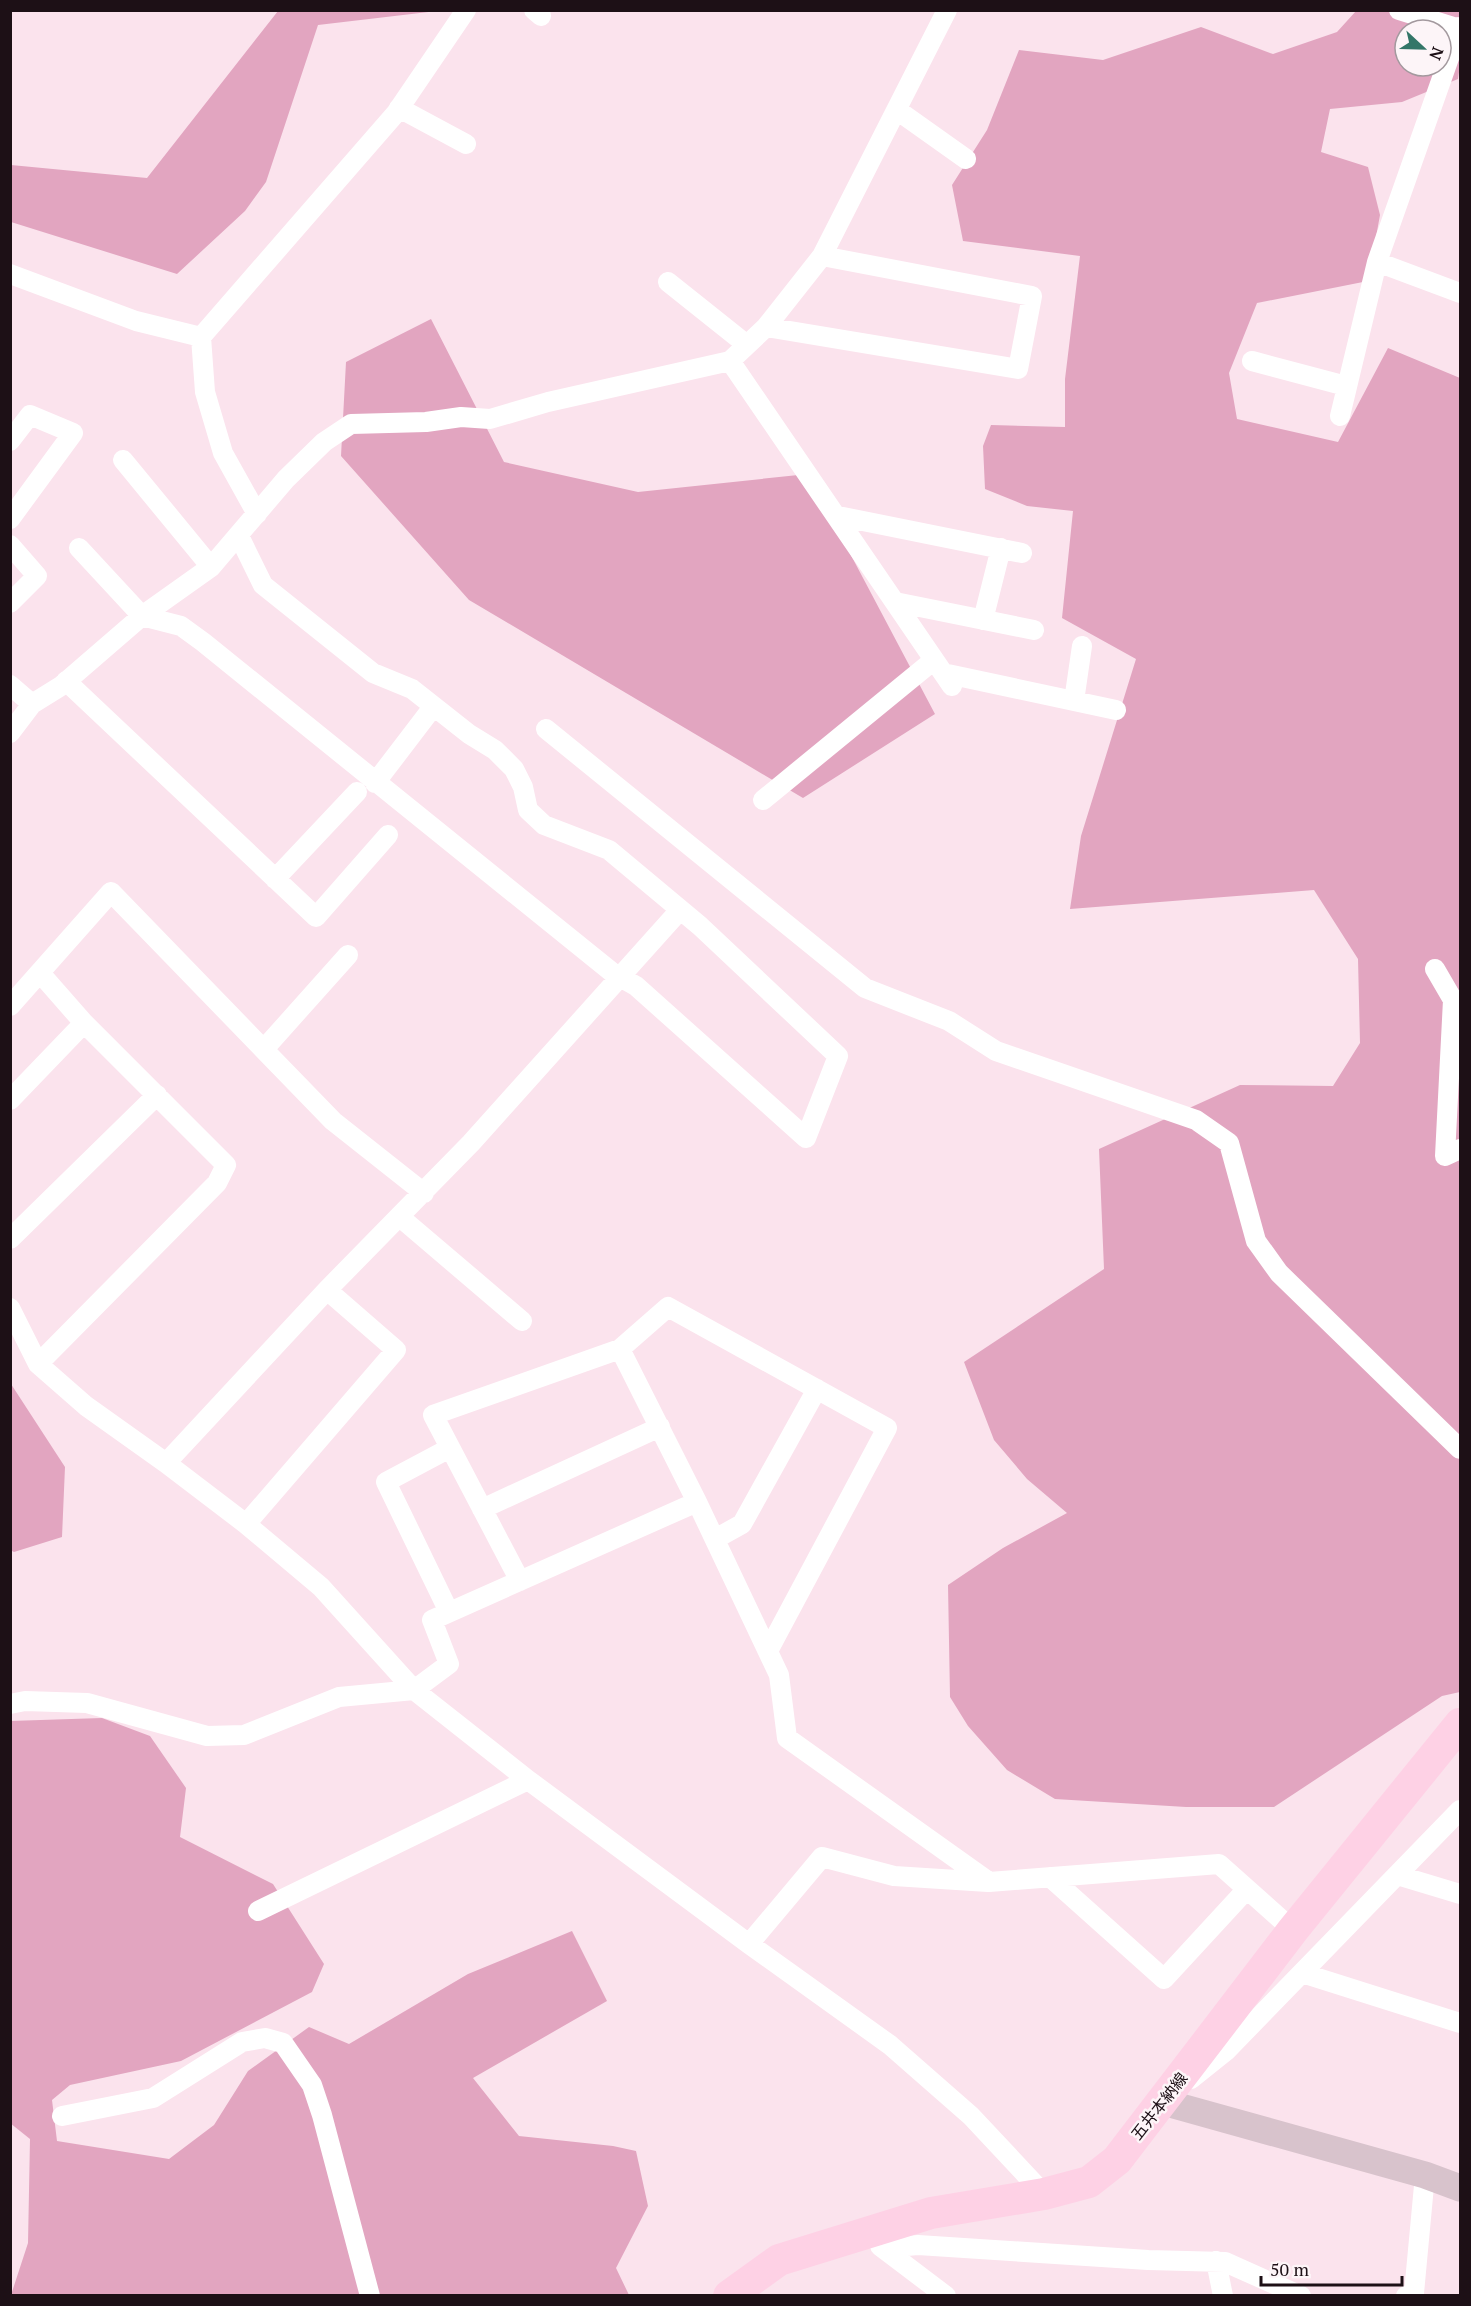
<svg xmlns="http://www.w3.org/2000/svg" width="1471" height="2306" font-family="'PT Serif','Noto Sans JP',serif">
<rect width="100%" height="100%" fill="#fbe3ed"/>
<path fill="#e2a5c0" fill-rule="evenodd" d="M278,11H437L318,25L266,182L245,211L177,274L11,222V165L147,178Z
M1356,11H1460V65L1458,79L1402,102L1330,109L1321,152L1368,167L1380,215L1368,281L1257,303L1229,373L1237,419L1338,442L1388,348L1460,378V1692L1442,1696L1274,1807H1186L1055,1799L1007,1770L968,1726L950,1697L948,1585L1003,1548L1067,1513L1027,1479L994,1440L964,1362L1104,1269L1099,1149L1240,1085L1333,1086L1360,1043L1358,959L1314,890L1070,909L1081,836L1136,659L1062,618L1073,511L1027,506L985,489L983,446L991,425L1065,427V379L1080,256L963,241L952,185L987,130L1019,50L1103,60L1201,27L1273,54L1337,32ZM1405,30H1441V66H1405Z
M431,319L504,462L638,492L808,474L935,714L803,798L469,600L341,456L346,362Z
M11,1384L65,1467L62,1537L14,1552L10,1550Z
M102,1718L150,1736L186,1788L180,1837L273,1884L324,1964L312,1992L181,2061L70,2085L52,2100L57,2141L169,2159L214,2125L248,2071L309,2027L349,2044L468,1974L572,1931L607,2001L473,2078L519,2136L613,2146L636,2151L648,2206L616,2268L629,2295H11L28,2243L30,2139L10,2123V1721Z"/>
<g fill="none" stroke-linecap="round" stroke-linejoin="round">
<path stroke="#fff" stroke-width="20" d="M534,10L541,16
M947,10L822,256L766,327L730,361L952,686
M1399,10L1460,29
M399,108L466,144
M897,110L966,159
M1377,262L1460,293
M10,274L136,321L201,337
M668,282L747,345
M766,327L1018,369L1032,296L822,256
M1252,361L1346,386
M1340,416L1377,262L1460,27
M10,441L30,415L73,433L10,519
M123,460L211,567
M257,514L223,453L205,392L201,337L396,113L466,10
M838,516L1022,553
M10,545L37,576L10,603
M79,548L142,616L181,626L203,642L613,973L636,986L806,1138L838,1056L700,926L609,850L544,825L528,810L523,787L514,769L495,750L469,734L412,689L373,673L263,585L239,536
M895,602L1034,630
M983,620L1001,548
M943,673L1116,710
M66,681L316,917L388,835
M10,685L32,704
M1074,701L1082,646
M546,729L865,988L949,1021L996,1051L1196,1120L1229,1143L1256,1241L1279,1273L1460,1449
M10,733L32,704L61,686L142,616L211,567L286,479L324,442L351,424L426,422L461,417L490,419L548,402L730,361
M375,783L433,707
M763,800L934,660
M275,879L357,792
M1435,969L1453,1000L1445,1156L1460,1149
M10,1006L111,892L333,1121L424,1193
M264,1049L348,955
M10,1100L84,1023
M401,1218L522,1321
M10,1239L157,1095
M10,1308L38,1364L86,1406L166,1463L246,1524L321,1587L414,1690L528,1780L749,1944L890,2045L971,2116L1044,2194
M620,1349L697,1502L779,1675L787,1738L989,1882L1219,1864L1293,1930
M38,1364L217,1183L226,1165L84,1023L41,974
M166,1463L327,1290L471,1143L680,910
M482,1509L660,1427
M246,1524L396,1350L327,1290
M715,1539L742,1524L817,1389
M520,1581L433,1415L620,1349L668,1307L887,1428L768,1651
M449,1612L386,1482L450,1448
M10,1704L25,1701L87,1703L207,1736L244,1735L339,1697L414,1690L449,1664L432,1620L697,1502
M1397,1875L1460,1894
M1050,1877L1164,1979L1247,1889
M258,1911L528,1780
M749,1944L822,1857L894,1876L988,1882
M1302,1973L1460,2023
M1191,2079L1226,2051L1460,1810
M62,2116L153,2098L242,2042L265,2038L283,2043L312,2085L322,2115L370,2296
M880,2246L946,2296
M883,2248L918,2245L1148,2260L1225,2262L1301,2296
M1216,2261L1223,2296
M1406,2296L1414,2293L1425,2175"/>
<path stroke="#d8c3cc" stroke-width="27" d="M1163,2102L1425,2175L1460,2188"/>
<path stroke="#fed1e5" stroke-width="32" d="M729,2296L779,2260L931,2213L1044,2194L1089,2182L1117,2160L1293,1930L1460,1724"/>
</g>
<g text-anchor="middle" stroke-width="5" stroke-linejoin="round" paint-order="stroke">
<g font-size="16" fill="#1d1016" stroke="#fdf5f8">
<text transform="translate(1159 2106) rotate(-52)" y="6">五井本納線</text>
</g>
</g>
<rect width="1471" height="2306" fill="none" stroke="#1d1016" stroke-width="24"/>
<g transform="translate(1423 48) rotate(112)"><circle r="28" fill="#fdf5f8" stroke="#a3999e" stroke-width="1.5"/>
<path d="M0-4.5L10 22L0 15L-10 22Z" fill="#337668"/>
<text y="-9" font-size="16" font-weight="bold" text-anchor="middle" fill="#1d1016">N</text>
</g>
<path d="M1261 2276v9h141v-9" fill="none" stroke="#1d1016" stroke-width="3"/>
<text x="1270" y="2276" font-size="18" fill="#1d1016" stroke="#fdf5f8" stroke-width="4.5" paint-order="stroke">50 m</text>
</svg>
